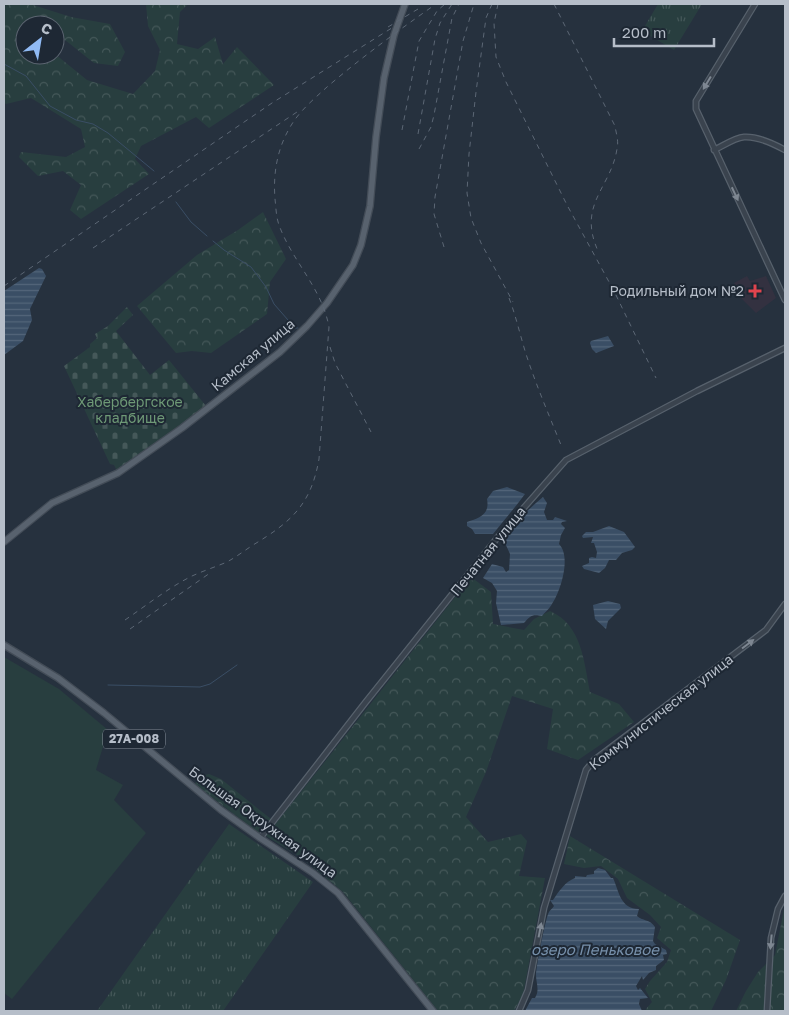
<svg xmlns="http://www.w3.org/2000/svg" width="789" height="1015" font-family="'Golos Text',sans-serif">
<defs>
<pattern id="grass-tufts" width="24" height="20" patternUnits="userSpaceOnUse" patternTransform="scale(1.25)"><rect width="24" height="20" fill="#283e3f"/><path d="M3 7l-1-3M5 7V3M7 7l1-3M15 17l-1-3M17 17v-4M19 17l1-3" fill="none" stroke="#455859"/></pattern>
<pattern id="forest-crowns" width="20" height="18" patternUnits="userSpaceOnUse" patternTransform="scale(1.25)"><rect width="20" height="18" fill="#283e3f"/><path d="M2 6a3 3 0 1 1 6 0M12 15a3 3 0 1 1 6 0" fill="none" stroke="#455859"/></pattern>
<pattern id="cemetery-stones" width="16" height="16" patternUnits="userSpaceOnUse" patternTransform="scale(1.25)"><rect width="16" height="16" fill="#283e3f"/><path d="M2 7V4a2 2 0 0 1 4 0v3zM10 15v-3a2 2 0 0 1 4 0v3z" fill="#455859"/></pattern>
<pattern id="water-rules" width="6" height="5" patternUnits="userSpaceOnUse" patternTransform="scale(1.25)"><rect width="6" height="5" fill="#3a4e65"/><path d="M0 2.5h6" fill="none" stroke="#54667a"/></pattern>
</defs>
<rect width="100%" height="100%" fill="#26313e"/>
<path fill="#333140" d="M747,276L750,281L766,276L776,298L756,313L742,299L734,283Z"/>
<path fill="url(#grass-tufts)" d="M658,4H702L674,50L642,31Z
M229,824L313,882L223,1011H97Z"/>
<path fill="url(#forest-crowns)" d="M4,4H30L71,17L110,24L125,52L118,66L94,63L65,40L55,43V25H25V55L55,54L87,80L133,94L155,71L160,50L148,26L146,4H188L180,12L177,44L198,49L215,37L223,64L237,47L274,85L209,128L196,117L141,146L135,159L149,174L81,219L70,210L81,185L63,171L38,176L19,157L21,152L66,157L85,147L81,129L31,98L6,104L4,103Z
M263,212L286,259L270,282L267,314L211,353L192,351L176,353L137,306L197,255L238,230Z
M471,577L491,592L493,624L524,630L534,619L550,611C582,625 584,662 590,692L619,704L634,722L578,760L547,749L553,709L512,696L486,772L466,817L488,842L521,834L527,841L519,876L545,878L523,995L514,1011H438L343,892L302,858L266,836Z
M209,774L221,779L271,819L259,833L194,784L205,775Z
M570,836L740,940L726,980L711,1011H646V1009L652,1002L645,989L650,981L667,962L671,950L657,938L661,927L650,915L627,898L618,879L601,866L584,868L564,864Z
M785,904V1011H736L746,991L758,972L775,955Z"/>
<path fill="url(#cemetery-stones)" d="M127,307L133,315L116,331L150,375L169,360L206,406L117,471L114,465L110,464L64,366L90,347V344L97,338L95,334L108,326Z"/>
<path fill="#283e3f" d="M4,657L59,689L108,730L96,770L123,785L114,800L146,833L12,999L4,993Z"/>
<path fill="url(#water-rules)" d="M39,268L42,269L46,276L30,309L32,320L23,341L4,355V291Z
M608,336L614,346L596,353L592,349L590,343L591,341Z
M507,487L525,494C515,508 503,521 493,534H475L472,529L467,526V522C479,518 490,515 487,499L493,491Z
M543,497L547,503L544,512L547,520H553L555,517L567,521L562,522L561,524L565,528L561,535L559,544C572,557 560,594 550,607C548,610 544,613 542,616C532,614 530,616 524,623L501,625L496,603L497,591L492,583L483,578L492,564L503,567L506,572L509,570L510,554L505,543C511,524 528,510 543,497Z
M609,526L624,532L635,547L632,550L622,553L616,560H609L605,568L599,573L584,569L582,566L589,563V558L592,557L596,558L597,552L594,543H591L593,537L583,538L582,536L586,532H593Z
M608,601L620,604L621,608L608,621L606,629L595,619L593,605Z
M598,868L605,870L611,878H613C619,891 620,909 639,909L637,916C642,921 650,919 655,927L653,941L655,944L666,950L667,954L663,955L664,960L656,966V970L649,973L643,980L642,976L636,986L638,990L640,988L648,998L640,999L639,1004L642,1011H525L532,998H535C540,990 536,983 536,975C536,967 546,916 549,912C550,910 553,908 554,906L550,900H553C559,891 565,882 575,878V876L586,877L587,875L594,874V871Z"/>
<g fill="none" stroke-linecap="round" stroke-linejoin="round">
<path stroke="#3a4e65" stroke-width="1" d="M4,64L26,76L50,106L76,120L93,124L108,133L154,171
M176,202L191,222L207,236
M213,241L224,250L251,267L266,287L274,304L295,328H298
M108,685L200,687L210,684L237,665"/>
<g stroke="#57616c" stroke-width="7">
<path id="minor" d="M755,4L696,101V109L785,300
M714,150C723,146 734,138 744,137C757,136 774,144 785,150
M260,838L365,703L498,537L566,460L697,391L785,348
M519,1011L528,990L544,908L586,770L594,760L766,630L785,604
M767,1011L771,938L778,909L785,896"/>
</g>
<g stroke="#434c57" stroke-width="8">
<path id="major" d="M4,542L52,503L118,473L182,428L280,352L307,326L327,303L353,265L361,245L370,206L376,137L384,78L394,35L405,4
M4,645L58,678L104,713L221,810L260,838L313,873L338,893L433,1011"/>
</g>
<use href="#minor" stroke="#3a434e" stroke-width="4.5"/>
<use href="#major" stroke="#58626e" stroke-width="5.5"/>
<path stroke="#5c6775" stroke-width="1" stroke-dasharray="5 5" stroke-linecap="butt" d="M492,4L486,18L476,92L469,154L467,193L471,218L481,243L513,302
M498,4L494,23L496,57L506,82L567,205L614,291L656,378
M554,4L615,126C616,133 619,141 617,149C611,188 577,204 598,251
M388,27L418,9
M402,130L419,41L437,11L445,4
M418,134L435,39L440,23L452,4
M419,149L431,127L434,115L452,18L459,4
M444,247L434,214L435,197L463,41L474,4
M93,248L297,112
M4,286L272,103L395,26
M509,298C516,316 520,335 526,354C536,385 549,415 561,445
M330,347L335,363L371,432
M125,620C147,605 168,588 192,576C203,571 215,567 227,562C236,557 244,551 253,545C291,522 311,505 319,459L329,327C322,288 292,261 279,225C276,217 276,207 275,199C273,174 277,150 289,129C298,112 314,99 327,87C362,57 399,30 436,4
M130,629L210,573"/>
</g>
<defs><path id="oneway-solid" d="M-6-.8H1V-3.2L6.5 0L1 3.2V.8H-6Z" transform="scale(1.25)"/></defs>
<g fill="#7e8792">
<use href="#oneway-solid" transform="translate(707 83) rotate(121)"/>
<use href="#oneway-solid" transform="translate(735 194) rotate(65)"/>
<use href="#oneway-solid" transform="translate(748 644) rotate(-37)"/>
<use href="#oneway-solid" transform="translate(540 930) rotate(-79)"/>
<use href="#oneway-solid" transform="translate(771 942) rotate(95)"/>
</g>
<path fill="#e0444e" stroke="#1e2834" stroke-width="2" d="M752.5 283.5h5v5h5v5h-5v5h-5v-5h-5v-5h5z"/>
<g text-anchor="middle" stroke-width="4" stroke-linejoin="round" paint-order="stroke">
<rect fill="#1e2834" stroke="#88919c" stroke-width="1" x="103" y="729.5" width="62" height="19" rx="4"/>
<g font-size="12" font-weight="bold" fill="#b6bec9">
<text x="134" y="743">27А-008</text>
</g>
<g font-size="14" fill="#b6bec9" stroke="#1e2834" text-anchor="end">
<text x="744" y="296">Родильный дом №2</text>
</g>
<g font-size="14" fill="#b6bec9" stroke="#1e2834">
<text transform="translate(253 355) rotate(-40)" y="5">Камская улица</text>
<text transform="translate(488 551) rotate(-51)" y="5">Печатная улица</text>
<text transform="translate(661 712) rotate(-38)" y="5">Коммунистическая улица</text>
<text transform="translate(263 822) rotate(36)" y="5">Большая Окружная улица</text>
</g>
<g font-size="14" fill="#6e9976" stroke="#1e2834">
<text x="130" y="407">Хабербергское<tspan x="130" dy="16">кладбище</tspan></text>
</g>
<g font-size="15" font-style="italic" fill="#7790ab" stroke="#1e2834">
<text x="595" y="955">озеро Пеньковое</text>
</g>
</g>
<rect width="789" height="1015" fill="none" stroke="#b6bec9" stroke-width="10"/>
<g transform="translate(40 40) rotate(31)"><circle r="24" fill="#1e2834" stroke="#5b6470"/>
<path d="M0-4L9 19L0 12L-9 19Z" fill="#90baf4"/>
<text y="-8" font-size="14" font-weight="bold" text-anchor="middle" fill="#b6bec9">С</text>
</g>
<path d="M614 38v8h100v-8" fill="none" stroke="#b6bec9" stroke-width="2.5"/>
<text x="622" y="38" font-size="15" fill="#b6bec9" stroke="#1e2834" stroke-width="4" paint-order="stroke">200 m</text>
</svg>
